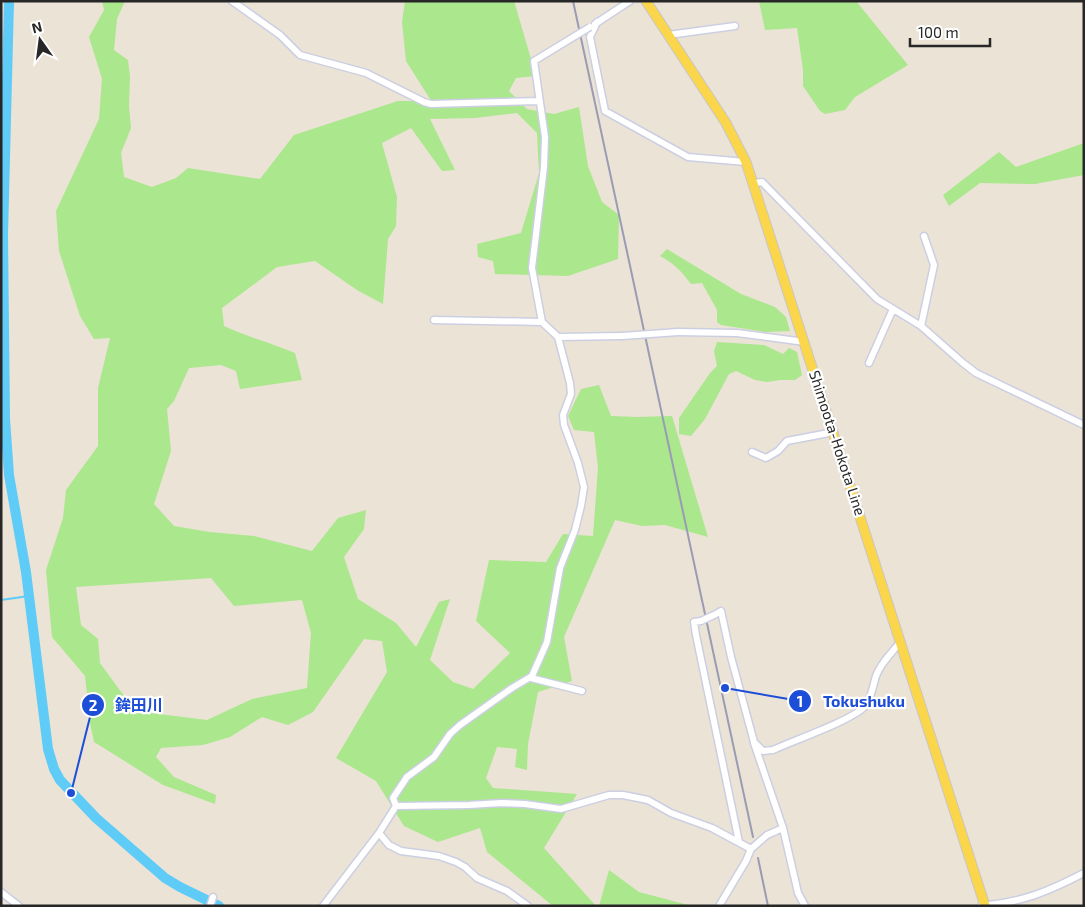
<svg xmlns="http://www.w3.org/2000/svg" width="1085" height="907" font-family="'Exo 2','Noto Sans JP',sans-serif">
<rect width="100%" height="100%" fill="#ebe3d6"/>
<path fill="#aae78d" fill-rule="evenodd" d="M102,1H125L117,19L114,50L128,60L130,77L129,106L131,128L121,153L124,177L152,187L176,178L188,168L260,179L294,135L398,101H412L430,99L406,61L402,22L405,1H514L536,76L516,78L509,91L527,109L554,114L579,107L588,166L602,202L619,215L618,259L568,276L495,274L493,261L478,257L477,244L521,233L539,173L537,133L517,113L475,118L430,119L455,170L442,171L411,128L382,143L397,197L396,226L388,239L383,304L357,290L315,261L277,267L222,308L224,326C247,337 272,343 295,353L302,380L240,389L236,371L221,365L189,368L174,401L167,409L171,451L154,504L174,526L210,532L254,536L312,551L338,518L366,510L364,529L344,557L358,599L396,623L416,647L439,602L450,599L430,660L453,682L473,689L510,653L476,621L489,560L546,562L563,534L593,536L598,468L594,432L574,430L568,416L581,389L599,385L611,416L637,417L672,416L708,537L665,525L642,526L615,520L564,637L572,681L538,692L528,744L527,770L515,767L517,749L497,747L486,778L493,788L577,794L544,848L596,906H553L487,852L480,828L438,842L404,826L376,781L336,758L387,672L382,641L364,639L313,712L288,725L262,717L230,737L203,745L161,748L156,757L174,777L216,795L215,804L163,785L94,742L90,723L85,676L52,637L46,570L63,518L66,490L98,446V388L110,338L94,339L80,316L59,251L56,211L99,119L102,79L89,37L104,10ZM211,578L234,606L302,600L311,633L307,688L252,699L207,720L135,711L100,663L98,639L81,625L76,587Z
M759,1H856L908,65L855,97L845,110L825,114L820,111L803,86V70L797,28L765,30Z
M1084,143V175L1035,184L980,183L949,206L943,195L999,152L1016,167Z
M667,249L741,294L775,307L786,317L790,331L765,332L721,325L717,322V310L702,283L691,284C682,272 674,263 660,256Z
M717,342L764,345L783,354L789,348L797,352L802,375L795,380H780L767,382L755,380L736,371L729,374L705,419L691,436L679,434V418L710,373L717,366L714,351Z
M609,870L639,892L692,906H599Z"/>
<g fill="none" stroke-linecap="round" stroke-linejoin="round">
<path stroke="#5fcbf7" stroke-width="2" d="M1,600L29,596"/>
<path stroke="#5fcbf7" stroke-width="10" d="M9,1L3,235L5,419L9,475L26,572L48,749L54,769L60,780L96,818L165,878L180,887L219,906"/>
<g stroke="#cccfe2" stroke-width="9">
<path id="minor" d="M232,1L280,35L300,55L366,73L424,102L431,104L539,101
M597,22L590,37L605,111L688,157L746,162
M595,24L630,1
M668,35L735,26
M754,183L762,182L877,299L921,326L963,363L976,373L1084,425
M434,320L542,322
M921,326L934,265L924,236
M678,332L737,333L805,342
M558,337L622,336
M869,363L893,309
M752,452L766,458L778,451L787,441L834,432
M714,615L721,611L731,657L754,742L763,751L773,750C792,741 856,719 866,705C872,696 873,685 876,676C881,662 892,653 901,641
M701,621L694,622L696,635L739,842
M531,678L582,691
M754,743L783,828L798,893L805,906
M396,806L469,805L501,803L525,804L561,809L609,795H623L648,800L671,813L712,828L751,849
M379,833L389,845L401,851L439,856L456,862L465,867L477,878L507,891L528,906
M1,892L19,906
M210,906L213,897
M323,906L379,833L396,806L393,798L407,777L434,757L450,734L460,725L512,688L532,676L547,642L560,568L575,530L581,506L584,487L578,463L564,425L563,415L571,394L570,383L558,337L542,322L532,268L544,167L545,137L534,61L575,36
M719,906L746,861L751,849L767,835L783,828
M981,906C1022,902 1048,892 1084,873"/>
</g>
<g stroke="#c7c7c7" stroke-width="11">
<path id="major" d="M646,1L726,123L746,162L985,906"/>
</g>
<use href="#minor" stroke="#fff" stroke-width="6"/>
<use href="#major" stroke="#fbd64b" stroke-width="9"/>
<path stroke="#999cb3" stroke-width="2" d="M573,1L753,837
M758,858L768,906"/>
<g stroke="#cccfe2" stroke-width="9" stroke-linecap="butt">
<path id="minor-bridge" d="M575,36L590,27
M622,336L678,332
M701,621L714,615"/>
</g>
<use href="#minor-bridge" stroke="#fff" stroke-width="6"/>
</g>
<g text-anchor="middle" stroke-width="4.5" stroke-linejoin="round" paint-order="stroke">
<g font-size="15" fill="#272727" stroke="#fff">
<text transform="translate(837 443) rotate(72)" y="5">Shimoota-Hokota Line</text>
</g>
</g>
<path fill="none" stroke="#1d4ed8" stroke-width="2" d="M725 688L800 701M71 793L93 705"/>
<g fill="#1d4ed8" stroke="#fff" stroke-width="2">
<circle cx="725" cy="688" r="5"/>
<circle cx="71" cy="793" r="5"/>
<circle cx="800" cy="701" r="12"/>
<circle cx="93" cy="705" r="12"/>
</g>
<g font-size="15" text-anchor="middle" font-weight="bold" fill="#fff">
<text x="800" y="707">1</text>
<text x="93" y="711">2</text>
</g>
<g font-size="16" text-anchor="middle" font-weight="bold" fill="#1d4ed8" stroke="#fff" stroke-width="4.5" stroke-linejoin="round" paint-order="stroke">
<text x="864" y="707">Tokushuku</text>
<text x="139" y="711">鉾田川</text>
</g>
<rect width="1085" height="907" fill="none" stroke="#272727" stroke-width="5"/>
<g transform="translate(40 40) rotate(346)" stroke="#ffffff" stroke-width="4" paint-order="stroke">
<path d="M0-4L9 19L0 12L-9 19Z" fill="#272727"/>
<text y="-8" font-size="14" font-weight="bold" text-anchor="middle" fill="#272727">N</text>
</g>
<path d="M910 38v8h80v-8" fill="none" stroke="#272727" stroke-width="2.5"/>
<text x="918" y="38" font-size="15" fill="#272727" stroke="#ffffff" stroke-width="4" paint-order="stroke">100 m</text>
</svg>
